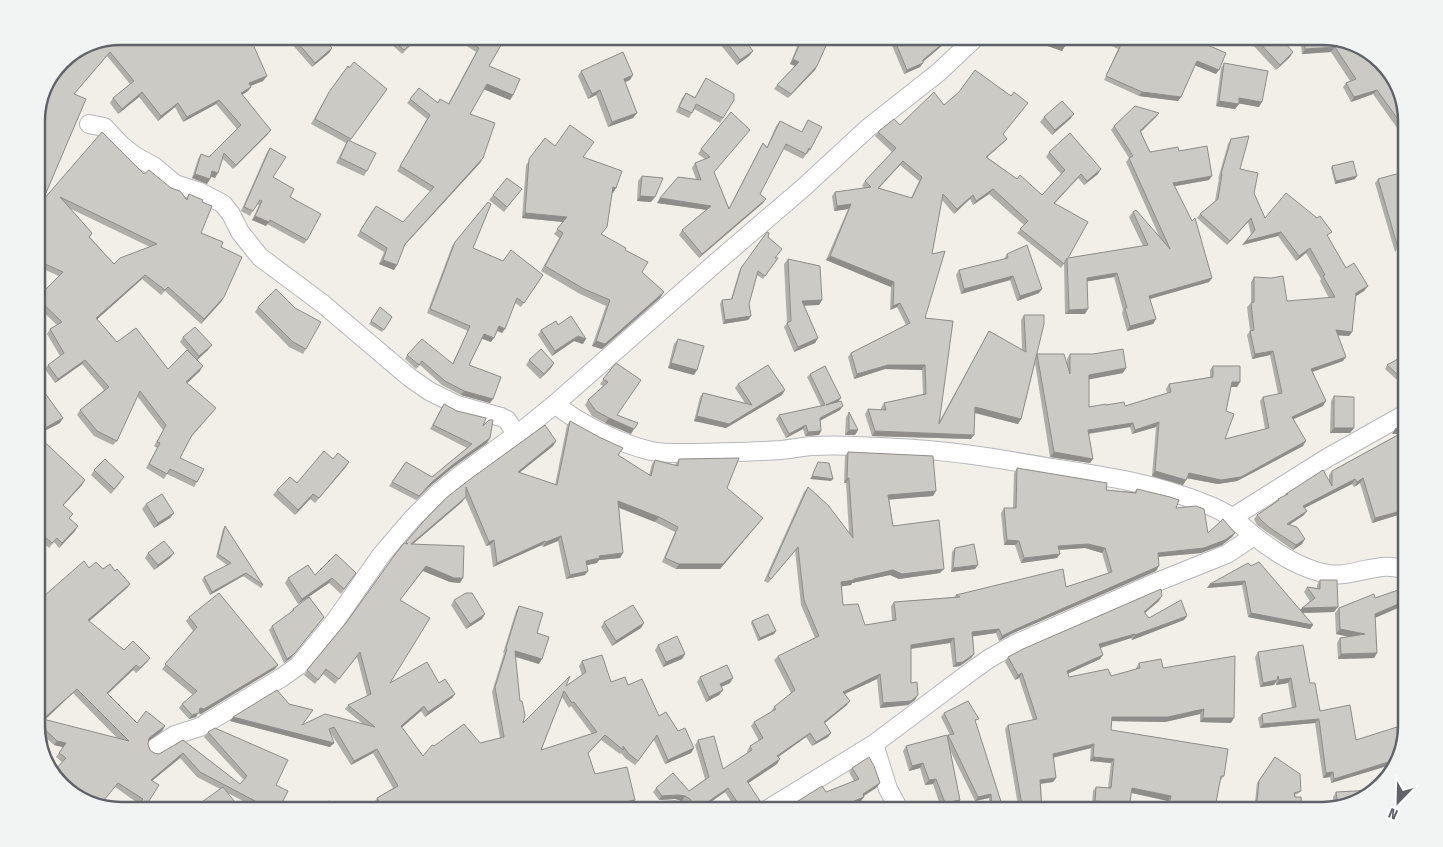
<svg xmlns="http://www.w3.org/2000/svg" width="1443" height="847" font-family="'Fira Sans Condensed',sans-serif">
<rect width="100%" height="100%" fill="#f1efe8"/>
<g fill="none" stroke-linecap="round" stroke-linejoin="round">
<g stroke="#b5b8bc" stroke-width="20">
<path id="minor" d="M89,124L104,127L122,146L135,156L155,167L175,184L200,192L223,204L231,214L240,232L260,257L323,304L409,377L429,391L457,405L501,417L507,420L516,434
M555,404C579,424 621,444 651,451C666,454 681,453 696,453C724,452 752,452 781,450C791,449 801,447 812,446C846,444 881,447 915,449C961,452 1007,460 1052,468C1105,476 1158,484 1208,505C1227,512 1238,522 1253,535C1273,551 1298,567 1323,573C1341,578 1358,570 1376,568C1385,566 1397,567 1407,570
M1233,517L1327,458L1407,413
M874,744L888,789L900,811
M155,748L175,735L200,727L281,678L298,666L335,621L382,554L412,519L436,495L459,476L528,426L555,404L719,260L803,188L868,128L939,72L975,38
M660,811L675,810L680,811
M765,811L874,744L973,670L990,658L1015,644L1157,582L1227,554L1254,536"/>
</g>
<use href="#minor" stroke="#fff" stroke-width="18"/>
</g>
<path fill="#afaea9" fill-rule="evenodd" d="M1300,36H1322L1368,52L1407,115V142L1373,94L1351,102L1343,87L1346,83L1350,81L1331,52L1302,54Z
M1107,37H1160L1167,40L1168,37H1189L1216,74L1195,65L1181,97L1178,101L1139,96L1104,80L1118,49L1112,46L1114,42Z
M951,38L923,62V63L920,67L904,74L891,43L881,46L878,39Z
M1032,38H1069L1065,46L1062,51L1039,43V41Z
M1255,38L1290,57L1276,70L1251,43Z
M724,39L753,51L749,56L737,65L720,44Z
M802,39H845L838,46L829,40L817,66L815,70L788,98L774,89L777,85L795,66L790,64L798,44Z
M504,40L489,66L513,95L510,100L484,89L470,114L483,158L480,163L404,246L394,270L379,264L384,252L357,236L372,211L403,222L431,192L397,171L427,119L407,103L419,88L438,103L448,104L476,52L459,41Z
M326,41L332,48L329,53L312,67L290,42Z
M388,41H415L402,54Z
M89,43L267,76L263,81L250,86L251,87L248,91L242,95L268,134L233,169L223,159L215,178L211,176L207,184L192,178L198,159L201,154L209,157L237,129L216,104L183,122L175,107L158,121L139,97L118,114L110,103L113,98L130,84L107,56L74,94L43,200L144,174L171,188L186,198L189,194L202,202L201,233L221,247L224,297L221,302L201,324L165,291L161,295L142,279L97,319L117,342L168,369L187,350L180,342L183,337L208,350L197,360L200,371L187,383L216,408L191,437L180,458L197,482L194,487L167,474L164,479L146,468L157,448L154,446L163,430L137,396L117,441L113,445L94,436L77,415L80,410L104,390L82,364L55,383L45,369L48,365L60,356L47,334L50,329L57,325L36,305V298L59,276L36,266V115ZM69,208L150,247L114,264L90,237L92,233Z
M1224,63L1259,107L1239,103L1235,109L1216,106L1221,68Z
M348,66L349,68L387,89L350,141L367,171L364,176L336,163L346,143L311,124L326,97Z
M581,71L630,80L625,82L637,113L633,118L608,127L596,95L588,99L578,76Z
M706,78L723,118L720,123L694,109L689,118L676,112L682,98L686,93L695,97Z
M944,105L1025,107L1003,134L1007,139L1003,143L987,157L1017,179L1042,195L1061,174L1046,157L1049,152L1098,174L1084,185L1078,178L1055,203L1068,258L1143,246L1129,217L1133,212L1159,236L1126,162L1129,158L1111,130L1114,126L1159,113L1156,117L1141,132L1150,152L1179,151L1209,180L1175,186L1212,278L1209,282L1150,299L1156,319L1153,324L1127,331L1122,313L1123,310L1114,277L1087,281L1085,314H1065L1064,264L1061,268L1017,233L1024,225L989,194L973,205L970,199L954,214L942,200L932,254L925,318L939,422L989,331L1022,350L1021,320L1024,315L1037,355V354L1067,363V359L1070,354L1123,373L1089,379V407L1106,405L1125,406L1167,393L1166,389L1169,384L1210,377V370L1213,366L1240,382L1237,387H1231L1226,411L1225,439L1265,429L1260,401L1263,397L1278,394L1270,355L1252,359L1247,335L1250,331L1247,307L1251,303V282L1254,277L1287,301L1329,298L1320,281L1321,279L1306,253L1296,261L1278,236L1242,245L1251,234L1248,222L1227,245L1197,218L1200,214L1215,201L1219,178L1218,179L1228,144L1231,139L1240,169L1254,193L1265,218L1328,237L1346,268L1368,286L1364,291L1356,296L1352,332L1349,336L1338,335L1343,361L1313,372L1323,406L1294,419L1303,446L1237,481L1218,484L1187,478L1183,485L1152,476L1156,427L1132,434L1130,427L1089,434L1090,463L1050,457L1035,363L1021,419L1018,424L974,413L971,439L872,436L865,414L868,409L881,410V408L884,403L923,394L922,370L885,369L854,379L848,357L851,353L906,325L897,307L890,310L891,287L826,260L848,209L834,211L832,196L835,192L864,188L862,186L865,181L892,152L875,136L878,132L900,125ZM900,165L919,181L911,198L879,188Z
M1074,114L1070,119L1052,135L1040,122L1044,117Z
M808,120L810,150L807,154V153L803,159L783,149L760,194L763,203L699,258L679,235L682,230L706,210L657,203L696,179L692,168L695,163L705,159L698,154L701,149L746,134L714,172L729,208L760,148L763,143L767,147L776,126L780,121L802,132Z
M545,138L555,146L583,157L616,188L613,193H612L602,234L625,250L642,272L664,292L660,298L602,349L592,346L606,306L580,294L541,271L559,238L554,234L563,222L522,218L526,165Z
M270,148L273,177L290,197L307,240L304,244L267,224L266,226L252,220L259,205L257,204L250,216L241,211L267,152Z
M1332,166L1355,179L1335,184L1331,168Z
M642,176L651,202L637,201L638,181Z
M1378,179L1398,248L1395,252L1375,183Z
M518,194L504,212L489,200L493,195Z
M767,232L768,237L776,258H778L763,279L757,275L749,304L751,316L748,320L723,324L720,304L722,300L731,299L739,272Z
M455,242L473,248L503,261L543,275L521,307L515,303L502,333L497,331L491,342L482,339L469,365L490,403L461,395L442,385L420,365L416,369L405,359L407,355L452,364L468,331L427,313L452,246Z
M1007,254L1039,293L1017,301L1010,280L961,294L956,275L959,270L1004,259Z
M788,259L822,300L819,305H804L818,338L815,343L794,352L784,327L787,323L784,264Z
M258,307L306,349L303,354L289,347L255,312Z
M380,307L392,317L382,332L369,324Z
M558,325L583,344L574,341L552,356L538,335L541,330Z
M678,339L694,375L668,368L674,344Z
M1407,354V389L1385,369L1387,365Z
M529,360L554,363L551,368L540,379L526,365Z
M616,363L617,415L631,434L605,423L592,416L585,405L588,400L603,386L600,384Z
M810,374L840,410L820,421L821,431L819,435L805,436L803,429L786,438L776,419L779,415L821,406L807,377Z
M738,384L782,395L726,428L694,421L700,397L703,393L745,403L735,388Z
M1334,396L1354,428L1350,433H1330L1331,401Z
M36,398L60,423L37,435L82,485L63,505L75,531L59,548L54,542L49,548L36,536Z
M444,404L483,426L490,438L487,443L452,468L429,487L416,500L389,486L406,462L432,477L467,448L430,429L441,409Z
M849,412L858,430L855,435H845L846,417Z
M570,421L618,455L649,475L652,464L655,460L675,465L679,459L727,488L759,523L720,569H676L662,562L675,532L655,522L619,508L623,553L620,558L599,560L597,563L587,565L585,575L566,579L558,541L543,547L542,545L493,567L490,545L486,546L465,497L462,502L413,544L460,583L450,582L423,571L400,600L390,683H439L455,694L452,698L425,717L421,711L402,727L423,756L434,746L480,743L500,738L492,692L504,653H503L516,611L519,606L537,633L539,664L515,657L520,701L523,723L566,686L582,675L579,666L582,661L611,682L628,685L659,716L678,731L694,748L691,753L665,764L654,740L635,765L625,758L621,753L620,754L601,740L588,754L595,774L635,800L631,804L614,808L615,811H379L374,803L377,798L393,788L373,753L351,765L330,732L334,743L330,747L230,721L289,704L313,710L302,724L362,723L345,709L348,705L367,696L357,657L335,684L323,674L315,684L304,675L346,623L394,556L423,522L446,498L556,441L553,446L519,473L555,485L567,425ZM562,697L569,708L571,706L592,734L541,750Z
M1407,423V547L1398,515L1372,523L1360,483L1354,487L1352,484L1305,508L1304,515L1289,525L1302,544L1293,550L1267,532L1257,525L1254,519L1257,515L1276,501L1278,499L1284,496L1286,494L1329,481V475L1332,471L1399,434H1392Z
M848,452L933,496L889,499L893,526L940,573L899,579L890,575L852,583L851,585L841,586L843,605L865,625L892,621L891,606L894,602L954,597L956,595L1066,587L1108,573L1102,553L1085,548L1059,550L1057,558L1021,563L1015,545H1004L1001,513L1004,508H1013L1014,473L1017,468L1106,490L1134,492L1137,489L1176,508L1208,533H1235L1232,537L1222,545L1201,553L1158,557L1156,571L1011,634L999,641L996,633L973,636L974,654L971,658L960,666L953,667L950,643L911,649V683L915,700L908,705L880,708L877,679L845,694L847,705L825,723L831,733L828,737L812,746L806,737L778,757L777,764L748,783L759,811H737L725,792L700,809L703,811H690V808L687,803L682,801L675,799L659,800L653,792L656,788L689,791L705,779L695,745L698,740L723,769L748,753L747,751L750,746L759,741L751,726L754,722L771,712L774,707L791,693L774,660L778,656L815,638L801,605L795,551L768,583L764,581L804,492L808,487L849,533L846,483H844L845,456Z
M333,459L349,462L315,503L310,499L295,515L273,495L277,490L297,483Z
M94,470L121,482L111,494L91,475Z
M146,504L174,513L170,518L154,528L142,509Z
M225,526L263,585L261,588L243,576L210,595L202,580L204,577L227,565L216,557L223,529Z
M955,548L978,565L975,569L951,572L952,552Z
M148,553H174L170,558L154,570L145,558Z
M1251,566L1300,610L1310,601L1304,592L1307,587L1317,588V585L1320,580L1334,612L1303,613L1313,625L1310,629L1248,617L1242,585L1207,588L1210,584Z
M89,568L115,571L130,584L127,588L89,621L124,650L150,658L147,662L136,673L133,670L108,694L137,723L165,726L162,731L148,741V744L150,750L154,753L159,754L183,740L240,784L244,780L204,737L208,732L276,785L278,811H262L197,777L180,758L152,781L159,785L139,804L115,787L62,762L56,757L63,747L54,745L36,729V603ZM73,693L118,739L45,720Z
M356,573L341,594L329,583L298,604L285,583L288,578L315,575Z
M1407,587V615L1403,616L1400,607L1375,618L1377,653L1374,658L1338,659L1337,643L1340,638L1349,637L1336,634L1335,613L1339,608L1375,598Z
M454,600L482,619L466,629L451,605Z
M1159,601L1145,613L1149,618L1187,616L1184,620L1132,640L1131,638L1101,648L1100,659L1067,674L1069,677L1111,676L1136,669V668L1139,663L1163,668L1231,723L1200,722V714L1165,722L1112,721L1111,730L1224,776L1220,781L1215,808L1218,811H1166L1168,801L1131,793L1129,809L1128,811H1106V807L1092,805L1093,791L1096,787L1108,788L1111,763L1090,761L1091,748L1053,758L1056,778L1053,782L1041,784L1042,811H1019L1005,729L1008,725L1033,720L1019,678L1015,680L1005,662L1008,657Z
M293,609L324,617L291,658L284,663L269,630L272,626L290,613Z
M189,617L275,669L201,714L198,713L196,717L189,719L179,708L182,704L193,695L162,669L193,631L186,621Z
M752,621L776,631L774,634L758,641L751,623Z
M604,622L644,623L641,628L612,646L601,627Z
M658,645L685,654L682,659L663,667L655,650Z
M1258,652L1310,683L1320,711L1356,740L1402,743L1397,763L1331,783L1330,777L1323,778L1315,723L1260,728L1258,718L1262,714L1292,708L1288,683L1276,685V682L1274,685L1260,687L1255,657Z
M700,677L730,683L721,687L723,690L719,695L706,702L697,682Z
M944,713L975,723L1004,811H989V798L975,801L950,750L960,800L957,805L941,808L933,784L925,785L920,768L909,771L903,751L906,746L950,735L941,717Z
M1275,757L1301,791L1299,793L1295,795L1302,811H1254L1257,783Z
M852,768L880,783L876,788L864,796L861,801L838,811L833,810L831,811H782L854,781L849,772Z
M1336,792L1365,799L1334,808L1333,797Z
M314,806L333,811H311Z"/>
<path fill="#8f8d8a" d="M949,38H951L920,64L923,60Z
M1042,38L1065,46L1062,51L1039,43Z
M894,39L891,43L881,46L883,42Z
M1335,47L1331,52L1302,54L1305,49Z
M332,48L329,53L312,67L315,63Z
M753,51L749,56L737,65L740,60Z
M1293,52L1290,57L1276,70L1280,65Z
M793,59L799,62L796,66L790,64Z
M1197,61L1219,70L1216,74L1194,65Z
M923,63L920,67L904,74L907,70Z
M817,66L815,70L788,98L791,94Z
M633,75L630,80L621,84L624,79Z
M267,76L263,81L245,88L249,83Z
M487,84L513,95L510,100L483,89Z
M251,87L248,91L237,98L241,93Z
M600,90L596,95L588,99L592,94Z
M1377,90L1373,94L1351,102L1354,97Z
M142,92L139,97L118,114L122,109Z
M1142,92L1181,97L1178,101L1139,96Z
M1239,98L1262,102L1259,107L1236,103Z
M219,100L216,104L183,122L187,117Z
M1219,101L1239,104L1235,109L1216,106Z
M178,103L175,107L158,121L161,116Z
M637,113L633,118L608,127L612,122Z
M1159,113L1156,117L1137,135L1140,131Z
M1074,114L1070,119L1052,135L1055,130Z
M271,130L268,134L233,169L236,165Z
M1007,139L1003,143L983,161L986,157Z
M483,158L480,163L402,248L405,244Z
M903,161L900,165L875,192L878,188Z
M1101,169L1098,174L1084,185L1087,181Z
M212,171L218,173L215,178L209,176Z
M195,174L210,179L207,184L192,178Z
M1081,174L1078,178L1051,207L1054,203Z
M1212,176L1209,180L1170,187L1173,183Z
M1357,176L1355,179L1335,184L1336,181Z
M613,187L616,188L613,193L609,192Z
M993,189L989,194L973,205L976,201Z
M973,195L970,199L954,214L957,209Z
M640,196L655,197L651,202L637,201Z
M660,198L711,206L708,210L657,203Z
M766,199L763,203L699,258L702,254Z
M851,204L848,209L834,211L837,206Z
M525,213L567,217L563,222L522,218Z
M255,216L269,222L266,226L252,220Z
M1251,218L1248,222L1227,245L1230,241Z
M1281,232L1278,236L1242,245L1246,241Z
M1310,248L1306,253L1296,261L1299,256Z
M830,256L894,282L891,287L826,260Z
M383,260L397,265L394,270L379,264Z
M1117,273L1114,277L1084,282L1087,278Z
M145,275L142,279L93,323L96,318Z
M1013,276L1010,280L961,294L964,289Z
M1212,278L1209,282L1146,300L1149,296Z
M1368,286L1364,291L1353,298L1356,293Z
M1042,289L1039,293L1017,301L1020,296Z
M664,292L660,298L602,349L592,346L596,341Z
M224,297L221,302L201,324L204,319Z
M822,300L819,305L799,306L802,301Z
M900,303L897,307L890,310L893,306Z
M1088,309L1085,314H1065L1069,310Z
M751,316L748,320L723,324L725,320Z
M1156,319L1153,324L1127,331L1130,326Z
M499,326L505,329L502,333L496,330Z
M1336,330L1352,332L1349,336L1333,335Z
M484,334L494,338L491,342L481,338Z
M578,336L586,339L583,344L574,341L552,356L555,351Z
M818,338L815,343L794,352L798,347Z
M212,345L208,350L196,361L199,356Z
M1273,351L1270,355L1252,359L1255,354Z
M1346,357L1343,361L1308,373L1311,369Z
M85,360L82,364L55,383L58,379Z
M554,363L551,368L540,379L544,374Z
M671,363L697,370L694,375L668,368Z
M888,365H925L922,370L885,369L854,379L857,374Z
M203,366L200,371L183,387L186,382Z
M1126,368L1123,373L1086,380L1089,375Z
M1232,382H1240L1237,387H1229Z
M785,390L782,395L726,428L694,421L697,416L729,424Z
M464,391L493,399L490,403L461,395Z
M841,398L838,402L826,405Z
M1326,401L1323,406L1289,421L1292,417Z
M843,406L840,410L817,422L820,418Z
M975,407L1021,419L1018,424L972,412Z
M216,408L212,413L189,439L192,435Z
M63,418L60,423L36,435V433Z
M609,418L634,429L631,434L605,423Z
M1159,422L1156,427L1132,434L1135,430Z
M1133,423L1130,427L1085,434L1088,430Z
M806,425L803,429L786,438L789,434Z
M1334,428H1354L1350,433H1330Z
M1395,429L1407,430L1404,434H1392Z
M849,430H858L855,435H845Z
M821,431L819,435L805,436L808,432Z
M875,431L974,435L971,439L872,436Z
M490,438L487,443L452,468L429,487L416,500L419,496L432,482L455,463Z
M556,441L553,446L514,477L518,472Z
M1306,441L1303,446L1237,481L1218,484L1186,478L1189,473Z
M1054,452L1093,459L1090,463L1050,457Z
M349,462L346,467L315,503L319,498Z
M1155,471L1186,480L1183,485L1152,476Z
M812,476L833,479L831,481L810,479Z
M847,478H849L846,483H844Z
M1363,478L1360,483L1354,487L1357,482Z
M1355,479L1352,484L1300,510L1303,506Z
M85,480L82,485L60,509L63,505Z
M936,491L933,496L885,500L888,495Z
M313,494L310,499L295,515L298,510Z
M466,497L462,502L408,548L411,544Z
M618,501L659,517L655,522L615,506Z
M1307,511L1304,515L1283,529L1287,524Z
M1401,511L1398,515L1372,523L1375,518Z
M174,513L170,518L154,528L158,523Z
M763,518L720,569H676L679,564Z
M78,526L75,531L59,548L62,543Z
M1235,533L1232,537L1222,545L1201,553L1155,557L1158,553Z
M561,536L558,541L543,547L546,542Z
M1305,539L1302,544L1293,550L1296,545Z
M494,540L490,545L486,546L489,542Z
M1007,540L1019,541L1015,545H1004Z
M545,541L542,545L493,567L497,563Z
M1088,544L1105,548L1102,553L1085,548L1055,550L1058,546Z
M174,553L170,558L154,570L158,565Z
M623,553L620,558L599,560L597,563L583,566L586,561L599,556Z
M1060,554L1057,558L1021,563L1024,558Z
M978,565L975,569L951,572L953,568Z
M426,566L463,578L460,583L450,582L423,571Z
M1159,566L1156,571L1011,634L999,641L1002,636L1014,630Z
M944,569L940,573L899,579L890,575L852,583L851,585L838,587L841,582L893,570Z
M588,571L585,575L566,579L570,575Z
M246,573L243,576L210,595L212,592Z
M332,578L329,583L298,604L302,599Z
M1245,581L1242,585L1207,588L1210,584Z
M130,584L127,588L85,625L88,620Z
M1162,596L1159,601L1141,616L1144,612Z
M1403,602L1400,607L1372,619L1375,614Z
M1338,607L1334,612L1298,613L1302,608Z
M1406,611L1407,615L1403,616Z
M1251,613L1313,625L1310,629L1248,617Z
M485,614L482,619L466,629L470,624Z
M1187,616L1184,620L1132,640L1135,635Z
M324,617L291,658L284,663L287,659Z
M644,623L641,628L612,646L616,641Z
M999,629L996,633L969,637L972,632Z
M1340,629L1365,634L1361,639L1336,634Z
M776,631L774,634L758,641L760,638Z
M1135,634L1131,638L1096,649L1099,644Z
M954,638L950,643L908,649L911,645Z
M515,651L542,659L539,664L511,655Z
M1377,653L1374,658L1338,659L1341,654Z
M685,654L682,659L663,667L666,662Z
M974,654L971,658L960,666L953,667L956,663Z
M1103,655L1100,659L1063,676L1067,671Z
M150,658L147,662L136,673L140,668Z
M136,665L133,670L104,697L107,693Z
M278,665L275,669L201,714L198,713L196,717L189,719L192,715L200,708Z
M1022,673L1019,678L1015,680L1018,675Z
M880,674L877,679L840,696L843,692Z
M733,678L730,683L716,689L720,684Z
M1291,678L1288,683L1276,685L1279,680Z
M1277,680L1274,685L1260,687L1263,683Z
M77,689L73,693L40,724L43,719Z
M723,690L719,695L706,702L709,697Z
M455,694L452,698L425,717L428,712Z
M918,695L915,700L908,705L880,708L883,703Z
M850,701L847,705L821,726L824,722Z
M424,706L421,711L398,731L401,726Z
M1204,709L1200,714L1165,722L1109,721L1112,717Z
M233,717L334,743L330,747L230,721Z
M1203,718H1234L1231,723L1200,722Z
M1319,719L1315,723L1260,728L1263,724Z
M165,726L162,731L146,743L149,738Z
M810,733L806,737L774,760L777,756Z
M831,733L828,737L812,746L816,742Z
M57,741L66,743L63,747L54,745Z
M1094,744L1091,748L1050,758L1053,754Z
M694,748L691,753L665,764L668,760Z
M377,749L373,753L351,765L354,761Z
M183,753L180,758L148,784L151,780Z
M1093,757L1114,759L1111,763L1090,761Z
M780,759L777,764L744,786L747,781Z
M1398,759L1397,763L1331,783L1334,779Z
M923,763L920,768L909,771L912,766Z
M1333,772L1330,777L1323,778L1326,773Z
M1056,778L1053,782L1037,784L1040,780Z
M936,779L933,784L925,785L929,780Z
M880,783L876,788L860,798L863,794Z
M728,788L725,792L698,811L699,808Z
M1132,788L1171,796L1168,801L1128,792Z
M991,794L989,798L975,801L978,797Z
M678,795L685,796L682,801L675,799L659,800L662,796Z
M864,797L861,801L838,811H835L837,808Z
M635,800L631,804L610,809L614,804Z
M960,800L957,805L941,808L945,803Z
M1095,801L1109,802L1106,807L1092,805Z
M836,806L831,811H826Z
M1109,807L1129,809L1128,811H1106Z"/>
<path fill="#cccac5" stroke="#8f8d8a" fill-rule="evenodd" d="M1279,36L1293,52L1280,65L1255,38L1256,37Z
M1304,36H1322L1364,47L1368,51L1392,83L1395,81L1407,115V132L1377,90L1354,97L1346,83L1356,79L1335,47L1305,49Z
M1116,37H1160L1168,41L1170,37H1189L1226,53L1219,70L1197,61L1181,97L1142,92L1106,76L1121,45L1115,42L1116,38Z
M882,38H949L923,60V63L907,70L894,39L883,42Z
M1043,38H1069L1065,46Z
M724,39H744L753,51L740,60Z
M802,39H829L817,66L791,94L777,85L799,62L793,59Z
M836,39H844L840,42Z
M504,40L489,66L520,79L513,95L487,84L470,114L495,123L483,158L405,244L397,265L383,260L387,248L360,231L376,206L403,222L434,187L400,166L430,115L410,99L419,88L438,103L440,99L449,104L479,48L468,41Z
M326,41L332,48L315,63L297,42Z
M394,41H414L404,50Z
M252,42L267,76L249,83L251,87L241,93L265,123L271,130L236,165L224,153L218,173L212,171L210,179L195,174L201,154L209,157L241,125L219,100L187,117L178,103L161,116L142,92L122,109L113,98L134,81L110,52L74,94L86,99L43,200L102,132L144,174L149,170L171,188L180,191L187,200L189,194L203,200L202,202L212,206L201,233L223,242L221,247L242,257L224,297L204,319L168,287L165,290L145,275L96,318L117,342L136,328L168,369L187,350L203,366L186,382L216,408L192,435L180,458L204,469L197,482L170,469L167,474L149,464L160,443L157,442L166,425L140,391L117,441L97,431L80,410L109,387L85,360L58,379L48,365L64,353L50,329L62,322L37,298L63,272L36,260V171L40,166L36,164V115L61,61L89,43ZM60,197L157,244L120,258L114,264L89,237L92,233Z
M623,52L633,75L624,79L637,113L612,122L600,90L592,94L581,71Z
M354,62L387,89L351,139L315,119L329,92L348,66L349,68Z
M1224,63L1268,71L1262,102L1239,98V104L1219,101Z
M975,70L1011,96L1014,92L1028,103L1003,134L1007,139L986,157L1017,179L1020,175L1042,195L1065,170L1049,152L1070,133L1101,169L1087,181L1081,174L1054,203L1088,222L1068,258L1148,245L1133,212L1136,210L1170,249L1129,158L1133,156L1114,126L1135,106L1159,113L1140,131L1150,152L1178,147L1179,151L1207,146L1212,176L1173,183L1192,221L1195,218L1212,278L1149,296L1156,319L1130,326L1125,308H1127L1117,273L1087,278L1088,309L1069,310L1067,258L1064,264L1020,229L1028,221L993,189L976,201L973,195L957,209L943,194L932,254L945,251L925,318L953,321L939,424L989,331L1026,352L1024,315H1044V324L1021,419L975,407L974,435L875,431L868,409L886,410L884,403L926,394L925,365H888L857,374L851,353L910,323L900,303L893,306L894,282L830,256L851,204L837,206L835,192L871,187L865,181L896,148L878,132L894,119L900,125L934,92L944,105L959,92ZM903,161L922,177L912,198L878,188Z
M706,78L734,94V100L723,118L696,104L692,113L679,107L686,93L695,98Z
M1062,101L1074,114L1055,130L1044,117Z
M731,112L750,130L714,172L729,209L763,143L767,148L780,121L802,132L808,120L822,127L810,150L809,148L806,154L786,144L760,194L766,199L702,254L682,230L711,206L660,198L678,177L701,180L695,163L710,157L701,149Z
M570,125L594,142L583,157L622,171L616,188L613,187L607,227L601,234L626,248L625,250L648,262L642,272L664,292L605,344L596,341L610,300L584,289L545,266L563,233L557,229L567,217L525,213L529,159L545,138L555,146Z
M1249,136L1240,169L1258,173L1254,193L1265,218L1286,193L1317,218L1320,216L1332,232L1327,235L1346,268L1354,263L1368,286L1356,293L1352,332L1336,330L1346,357L1311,369L1326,401L1292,417L1306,441L1241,477L1221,480L1189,473L1186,480L1155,471L1159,422L1135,430L1133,423L1088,430L1093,459L1054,452L1037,354H1064L1070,374V354H1093L1123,349L1126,368L1089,375V407L1106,404V405L1124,402L1125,406L1171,392L1169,384L1213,377V366H1240V382H1232L1226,411L1234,414L1225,439L1269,428L1263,397L1282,393L1273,351L1255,354L1250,331L1254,330L1251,303L1254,302V277L1271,278L1283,276L1287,301L1335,297L1323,276L1325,275L1310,248L1299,256L1281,232L1246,241L1255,230L1251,218L1230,241L1200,214L1218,199L1222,174H1221L1231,139Z
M348,140L376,153L367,171L340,158Z
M270,148L286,157L273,177L294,189L290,197L321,214L307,240L270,220L269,222L255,216L262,201L260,200L253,211L244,207Z
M1353,161L1357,176L1336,181L1332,166Z
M1400,173L1407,194V218L1398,248L1378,179Z
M642,176L663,178L655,197L640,196Z
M507,178L522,189L507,207L493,195Z
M488,202L491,204L473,248L503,261L511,250L543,275L524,303L517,298L505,329L499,326L494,338L484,334L469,365L501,377L493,399L464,391L445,381L422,361L419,365L407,355L422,339L453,364L470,326L430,309L455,242Z
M767,232L769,233L768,237L782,249L775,258H778L765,276L758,271L749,304L751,316L725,320L722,300L732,299L741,268Z
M1027,245L1042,289L1020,296L1013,276L964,289L959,270L1008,258L1007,254Z
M788,259L820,266L822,300L802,301L818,338L798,347L787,323L791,321Z
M276,289L295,308L321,322L306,349L293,342L258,307Z
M380,307L392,317L384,330L371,321Z
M571,316L586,339L578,336L555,351L541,330L556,321L558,325Z
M195,327L212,345L199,356L183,337Z
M678,339L704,346L697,370L671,363Z
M541,349L554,363L544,374L529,360Z
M1407,354V383L1387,365Z
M616,363L641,380L617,415L638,423L634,429L609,418L596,411L588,400L608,382L603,379Z
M768,365L785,390L729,424L697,416L703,393L752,405L738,384Z
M825,366L841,398L826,405L841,401L843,406L820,418L821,431L808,432L806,425L789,434L779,415L825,405L810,374Z
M45,393L63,418L36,433V398Z
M1334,396L1354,397V428H1334Z
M444,404L457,411L486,418L483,426L489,420H493L490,438L455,463L432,482L419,496L392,482L406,462L432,477L472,444L433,425Z
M849,412L858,430H849Z
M570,421L599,437L623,448L618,455L651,476L655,460L678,466L679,459L739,458L727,488L763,518L723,564H679L665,558L678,527L659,517L618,501L623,553L599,556L600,558L586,561L588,571L570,575L561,536L546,542L545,541L497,563L494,540L489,542L466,487V497L411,544L464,546L463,578H454L426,566L400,600L430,618L390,683L427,662L439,683L445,679L455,694L428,712L424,706L401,726L423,756L432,745L434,746L464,724L480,743L504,737L495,687L507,649L506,648L519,606L543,613L537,633L549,637L542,659L515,651L520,701H522L525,715L523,723L570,676L566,686L586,672L582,661L602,655L611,682L625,677L628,685L642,679L659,716L666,712L678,731L685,728L694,748L668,760L657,735L638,761L629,754L623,746V750L605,735L588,753L595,774L627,767L635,800L614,804L615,811H443L441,807L436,811H385L377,798L398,786L377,749L354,761L334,727L329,729L334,743L233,717L277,690L289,704L313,710L302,725L325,714L375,727L348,705L371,694L360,652L339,679L326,669L318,680L307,670L346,623L394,556L404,543L408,544L406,542L423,522L446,498L469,480L545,425L556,441L518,472L557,485ZM564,691L572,703L574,702L597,732L541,750Z
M1407,423V430L1395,429Z
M1407,430V531L1401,511L1375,518L1363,478L1357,482L1355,479L1303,506L1307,511L1287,524L1297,527L1305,539L1296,545L1270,528L1261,520L1257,515L1279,500L1278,499L1288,494H1286L1323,470L1332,486V471Z
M36,434L85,480L63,505L73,514L69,518L78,526L62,543L57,538L52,543L36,529Z
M324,451L333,459L338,453L349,462L319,498L313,494L298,510L277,490L290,477L297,483Z
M848,452L933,456L936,491L888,495L893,526L939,520L944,569L902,574L893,570L854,579V580L841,582L843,605L858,604L865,625L896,620L894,602L960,597L956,595L1063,569L1066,587L1112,572L1105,548L1088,544L1058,546L1060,554L1024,558L1019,541L1007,540L1004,508H1016L1017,468L1107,483L1106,490L1136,493L1137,489L1170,497L1179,500L1176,508L1196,506L1204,509L1208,533L1223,519L1235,533L1225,540L1204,548L1158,553L1159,566L1014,630L1002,636L999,629L972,632L974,654L963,662L956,663L954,638L911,645V683L917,682L918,695L911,701L883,703L880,674L843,692L850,701L824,722L831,733L816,742L810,733L777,756L780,759L747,781L760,801L758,806L759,811H743L728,788L699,808L703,811H692L693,809V804L690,799L685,796L678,795L662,796L656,788L673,773L689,791L709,777L698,740L714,736L723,769L752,750L750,746L763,738L754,722L776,709L774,707L795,690L778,656L819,636L804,600L798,547L771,579L768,576L808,487L828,505L853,538L849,478H847Z
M105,459L124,477L114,489L94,470Z
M818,462L829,463L833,479L812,476Z
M162,494L174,513L158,523L146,504Z
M225,526L263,585L246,573L212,592L204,577L231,563L218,554Z
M164,541L174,553L158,565L148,553Z
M974,544L978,565L953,568L955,548Z
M336,554L356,573L344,589L332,578L302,599L288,578L308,565L315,575Z
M84,561L89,568L96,562L103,569L110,564L115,571L117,569L130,584L88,620L124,650L133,641L150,658L140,668L136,665L107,693L137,723L146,711L165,726L149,738L148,744L150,750L154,753L159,754L183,740L240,784L247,776L208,732L215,728L288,760L276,785L288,791L278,811H274L200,772L183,753L151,780L159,785L149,801L164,811H134L143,799L118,783L100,805L79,800L52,773L66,758L59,753L66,743L57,741L36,721V603ZM77,689L129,741L43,719Z
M1259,562L1313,625L1251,613L1245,581L1210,584L1248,563L1251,566Z
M1320,580H1337L1338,607L1302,608L1315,598L1307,587L1320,589Z
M1407,587V611L1403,602L1375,614L1377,653L1341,654L1340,638L1365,634L1340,629L1339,608L1374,594L1375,598Z
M1161,589L1162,596L1144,612L1149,618L1181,600L1187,616L1135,635V634L1099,644L1103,655L1067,671L1069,677L1108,669L1111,676L1140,668L1139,663L1161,659L1163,668L1235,656L1234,718H1203L1204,709L1168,717H1112L1111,730L1228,749L1224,776H1221L1215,808L1218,809V811H1168L1171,796L1132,788L1129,809L1109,807V802L1095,801L1096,787L1111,788L1114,759L1093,757L1094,744L1053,754L1056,778L1040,780L1042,811H1023L1008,725L1037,719L1022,673L1018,675L1008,657L1023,649Z
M219,593L278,665L204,709L200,708L199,713L192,715L182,704L197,691L165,664L197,627L189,617Z
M466,593H472L485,614L470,624L454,600Z
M309,597L324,617L294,654L287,659L272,626L294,610L293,609Z
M633,605L644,623L616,641L604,622Z
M768,614L776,631L760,638L752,621Z
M677,636L685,654L666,662L658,645Z
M1303,645L1310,683H1315L1320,711L1350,705L1356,740L1397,727L1402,743L1398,759L1334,779L1333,772L1326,773L1319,719L1263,724L1262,714L1296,707L1291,678L1279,680L1278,676L1277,680L1263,683L1258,652Z
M727,665L733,678L720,684L723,690L709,697L700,677Z
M968,701L979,719L975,720L1004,811H992L991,794L978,797L948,735L954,734L944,713Z
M947,735L960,800L945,803L936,779L929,780L923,763L912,766L906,746Z
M869,757L874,766L880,783L863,794L864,797L837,808L836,806L826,811H782L822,786L826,792L859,779L852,768Z
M1275,757L1300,774L1301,791L1294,793L1295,797H1301L1302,811H1256L1259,781Z
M223,787L242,811H189Z
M1374,790L1365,799L1338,806L1336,792Z
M330,801L333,811H315L314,806Z"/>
<path d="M0 0H1443V847H0ZM121 45H1322A76 76 0 0 1 1398 121V726A76 76 0 0 1 1322 802H121A76 76 0 0 1 45 726V121A76 76 0 0 1 121 45Z" fill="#f2f3f3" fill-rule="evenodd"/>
<path fill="none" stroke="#5f6368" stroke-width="2.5" d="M121 45H1322A76 76 0 0 1 1398 121V726A76 76 0 0 1 1322 802H121A76 76 0 0 1 45 726V121A76 76 0 0 1 121 45Z"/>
<g transform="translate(1398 802) rotate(203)" stroke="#ffffff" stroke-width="4" paint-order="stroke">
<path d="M0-4L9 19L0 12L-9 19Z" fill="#5f6368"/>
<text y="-8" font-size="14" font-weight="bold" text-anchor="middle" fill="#5f6368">N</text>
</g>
</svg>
